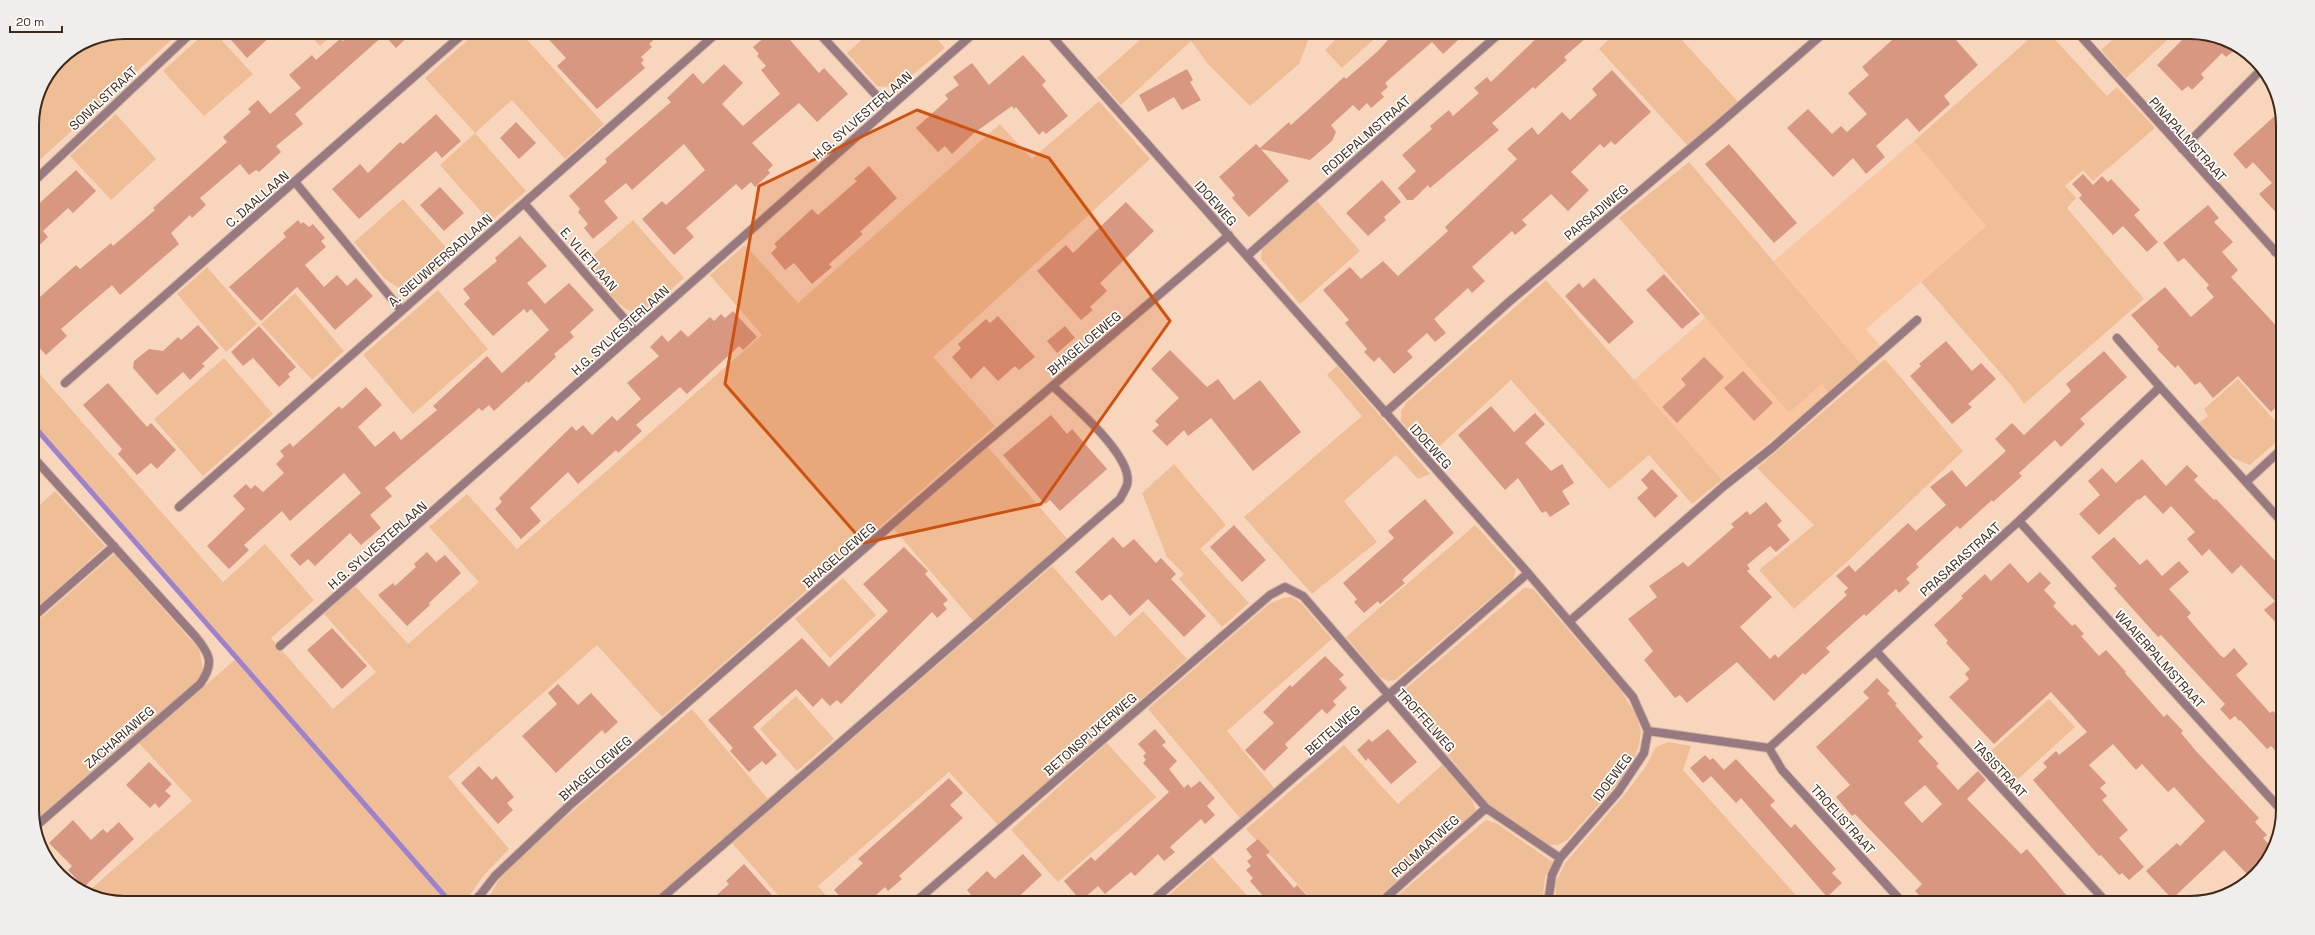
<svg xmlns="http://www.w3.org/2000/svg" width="2315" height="935" font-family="'Space Grotesk',sans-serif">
<rect width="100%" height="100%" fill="#f8d6bd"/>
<path fill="#f8c6a0" d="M1914,141L1986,226L1866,329L1882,348L1862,365L1774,261Z
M1706,317L1789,413L1822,384L1830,394L1722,480L1634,380Z"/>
<path fill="#f0be96" d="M125,32H180L32,167C32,113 33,66 89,39C99,35 114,34 125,32Z
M206,32H214L253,74L204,116L163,71Z
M307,32H335L320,46Z
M477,32H520L604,124L565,159L512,100L475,133L526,191L490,222L440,165L475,133L425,78Z
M870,32H931L945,48L900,85L891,87L877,86L847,53Z
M1149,32H1305L1309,38L1299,64L1250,106L1208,64L1191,41L1121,105L1097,78Z
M1343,32H1382L1342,68L1325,50Z
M1616,32H1675L1738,102L1687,145L1599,49Z
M2037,32H2048L2107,96L2117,87L2155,128L2093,181L2083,170L2065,186L2076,198L2067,208L2144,299L2024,404L2011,385L1921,282L1986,226L1914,141Z
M2121,32H2176L2126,78L2101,50Z
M1099,101L1150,159L933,357L995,426L662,717L597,645L448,777L509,849L485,874L464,903H398L393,896L384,903H125L89,896L86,893L192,801L139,743L238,657L32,424V365L223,582L265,544L314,600L271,638L333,709L376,672L324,614L355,586L408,644L479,582L429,527L467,494L517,549L762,335L710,275L745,245L798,303L1000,124L1032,159Z
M116,114L156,159L111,200L70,156Z
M1689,162L1862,365L1830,394L1822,384L1789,413L1619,218Z
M403,199L453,255L419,285L403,291L384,278L354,242Z
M1317,201L1360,251L1300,304L1261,259L1262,248Z
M633,220L684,278C671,289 658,304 644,312C626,322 595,276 584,263Z
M207,267L257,324L226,352L177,294Z
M1546,280L1722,480L1692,504L1649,455L1609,489L1511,380L1430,455L1401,421V411L1406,403Z
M438,290L488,349L413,414L363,355Z
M295,293L344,351L312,380L261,324Z
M224,358L273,414L203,476L154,419Z
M1885,359L1963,451L1849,560L1794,609L1759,570L1814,525L1757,468Z
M1337,366L1430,474L1418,479L1396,455L1344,501L1377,542L1312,594L1244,517L1362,416L1327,375Z
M2238,379L2283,430V436L2250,465C2225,457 2215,443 2199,423L2208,416L2204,409Z
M988,447L1068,540L974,622L894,529Z
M1174,464L1226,525L1200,549L1249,603L1222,627L1179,579L1184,574L1167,557L1142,493Z
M55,491L105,546L32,612V512Z
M1475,525L1516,570L1513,579L1395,680L1388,681L1380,677L1346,637Z
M114,554L199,649L203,669L196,682L34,821L32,626Z
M1052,566L1115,637L1143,611L1187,659L998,825L949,772L818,886L832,903H785L732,843Z
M843,578L876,615L830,658L795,619Z
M1524,588L1533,589L1622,692L1636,715L1641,731L1639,745L1633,762L1618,783L1567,840L1558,845H1548L1493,810L1404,701V690Z
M1292,597L1301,603L1332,639L1227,731L1275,789L1240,818L1148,709L1269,604L1283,598Z
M796,696L834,739L797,771L760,729Z
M2049,699L2075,727L2007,789L1981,760Z
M692,709L768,799L649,903H490V895L500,878L534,844Z
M1668,742L1691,746L1683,770L1803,903H1555L1556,881L1566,862L1625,794L1646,766L1656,747Z
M1107,743L1156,797L1058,882L1011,830Z
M1344,745L1398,804L1442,765L1472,800L1477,812L1372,903H1315L1246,829Z
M1486,820L1496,823L1553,862L1545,877L1542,903H1389Z
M44,849L79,888L51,867Z
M1212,857L1254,903H1160Z"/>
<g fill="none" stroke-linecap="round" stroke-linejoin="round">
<path stroke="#9c82ce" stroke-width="5" d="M32,424L451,903"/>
</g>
<path fill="#d89781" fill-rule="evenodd" d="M224,32H275L247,58Z
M353,32H413L396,48L384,35L295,114L303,124L276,146L281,152L259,172L256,170L249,175L240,164L200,198L206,205L192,218L190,215L171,233L179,244L120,295L112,285L61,329L67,336L46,355L32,340V304L76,265L80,269L111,243L113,246L155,210L153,208L227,142L223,137L251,112L248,109L258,100L270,114L301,88L289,75L312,55L316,60L340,39L343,41Z
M542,32H663L649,44L652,47L641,57L644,60L641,63L645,68L597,109L557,66L566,58Z
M771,32H783L819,73L824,68L848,94L817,122L799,103L752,143L773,165L768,170L770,173L755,187L751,182L742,190L736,184L686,228L694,237L674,255L642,219L662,201L666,205L705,170L684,144L632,190L626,183L604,201L618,218L593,239L584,228L588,224L578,212L580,209L569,196L607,162L605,159L671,102L667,98L693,73L703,84L724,64L743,83L722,104L743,126L780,94L761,70L766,66L757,56L759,54L753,47Z
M1381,32H1467L1443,54L1432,42L1385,83L1388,87L1381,93L1384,97L1371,108L1367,103L1359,111L1353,105L1331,125L1336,132L1332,141L1310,160L1261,149L1289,181L1249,217L1232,198L1235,195L1219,177L1256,144L1260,148L1289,122L1291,125L1344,77L1346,79L1378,51L1388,40Z
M1543,32H1593L1564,57L1567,60L1535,89L1533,87L1492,123L1499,130L1430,188L1428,185L1413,200H1407L1398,188L1416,171L1402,155L1432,129L1430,126L1449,110L1453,116L1479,93L1474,88L1487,77L1491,82Z
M1901,32H1949L1978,65L1944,96L1950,104L1919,132L1907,118L1876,146L1885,157L1866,174L1853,158L1833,177L1787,128L1808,109L1832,134L1841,126L1847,132L1867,114L1848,93L1869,75L1862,67Z
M2190,32L2226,39L2237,48L2226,57L2222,53L2201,74L2204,78L2192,90L2188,86L2182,91L2157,65Z
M1023,55L1046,81L1042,85L1068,116L1046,134L1043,131L1039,135L1016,107L1014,109L1012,106L974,133L952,154L945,146L938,152L916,128L948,99L945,95L959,85L953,77L972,63L989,85Z
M1187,69L1193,80L1190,82L1201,100L1182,110L1174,97L1148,112L1139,95Z
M1612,70L1651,112L1615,145L1611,141L1604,148L1600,144L1571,172L1589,190L1568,211L1551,194L1522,220L1527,225L1515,235L1512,231L1472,267L1485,281L1472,293L1468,288L1434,319L1446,333L1435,342L1427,333L1407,351L1413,357L1394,374L1379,357L1374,362L1364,352L1367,349L1345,323L1349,320L1323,290L1350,267L1361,279L1383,261L1398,276L1448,231L1445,227L1517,159L1507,149L1532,127L1538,135L1562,112L1570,120L1597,95L1592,89Z
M2280,111L2283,119V220L2259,194L2272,183L2253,162L2246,169L2233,154Z
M436,114L461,141L442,158L436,151L359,219L332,189L360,164L368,173L400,142L403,144Z
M516,122L536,143L519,159L500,138Z
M1729,144L1797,223L1774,243L1705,164Z
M869,166L897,198L860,232L863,234L829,264L832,267L812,284L794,263L785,270L771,253L777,247L774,244L812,209L818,215L857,181L854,179Z
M76,170L96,191L73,213L68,208L43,231L48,237L32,252V210Z
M2083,174L2093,185L2102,176L2108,182L2111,179L2140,210L2134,215L2158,242L2147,252L2123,226L2113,235L2079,198L2082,195L2072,184Z
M1382,180L1401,202L1384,217L1386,220L1368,236L1346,213Z
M440,187L464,213L444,231L420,205Z
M1126,202L1154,231L1100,283L1107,291L1090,307L1093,310L1081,320L1037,271L1066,245L1073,253Z
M2208,205L2219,218L2214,222L2233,242L2222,252L2238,270L2231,277L2283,333V401L2271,412L2238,376L2213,398L2200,382L2195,385L2178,365L2175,368L2157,349L2159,347L2131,315L2165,287L2191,317L2214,297L2206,288L2209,285L2184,258L2178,262L2163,243Z
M298,220L301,224L303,222L309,227L313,224L325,238L321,241L326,247L305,265L324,287L337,275L347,286L356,278L373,296L335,330L297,287L261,321L229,287L286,237L283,233Z
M520,236L547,266L527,283L545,304L569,283L594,310L570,332L574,337L554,354L556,357L528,383L527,381L494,411L489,405L482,411L479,408L385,488L392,496L370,515L381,528L361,545L350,533L315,566L308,559L300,566L290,555L361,493L344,473L290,521L282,511L244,545L249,550L229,569L207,546L245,509L233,496L246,484L251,489L255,485L263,492L284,473L276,464L284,456L280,451L290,443L293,447L339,406L342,409L366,387L382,405L358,427L375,447L394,431L401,440L437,410L433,406L487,356L502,373L549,330L531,309L527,313L524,309L493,336L464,304L470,298L463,289L497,261L495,258Z
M1664,274L1700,314L1682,329L1646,290Z
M1594,278L1634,322L1609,344L1565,296L1579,283L1583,288Z
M733,311L757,337L743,350L739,346L687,394L680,387L636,425L642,431L618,453L616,450L578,484L568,472L530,508L541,521L521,539L495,509L502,502L499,498L572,426L576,431L583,425L592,435L612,416L617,421L641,399L627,383L659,356L650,347L662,335L668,342L681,330L688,337L710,317L714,321L721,314L725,318Z
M998,316L1035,357L1019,370L1015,366L998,381L984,366L971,379L952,357L961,348L958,344L986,319L990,323Z
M198,325L219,348L202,364L205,366L190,380L183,372L157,395L133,368L134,361L149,349L163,351L178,337L181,340Z
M259,326L296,367L288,374L290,377L279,387L253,358L243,366L231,352Z
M1065,326L1075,338L1057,353L1047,341Z
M1946,341L1972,371L1981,363L1996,379L1968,404L1972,407L1952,424L1910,376L1921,366L1919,364Z
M1170,350L1207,387L1218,379L1234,400L1260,380L1301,432L1253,471L1211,418L1188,436L1184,430L1167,446L1152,431L1159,425L1155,421L1179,398L1151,369Z
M2104,351L2127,377L2080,419L2085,424L2061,447L2055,440L2019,473L2022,476L1993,502L1992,500L1960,529L1957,526L1916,564L1919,567L1906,579L1910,583L1899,593L1896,589L1866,616L1864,614L1826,648L1830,652L1805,675L1803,673L1774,701L1737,662L1687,703L1680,695L1675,698L1644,660L1653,651L1628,619L1657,597L1649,586L1683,562L1688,567L1734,527L1731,524L1747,511L1750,515L1766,502L1782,521L1777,525L1790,540L1776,552L1770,546L1747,565L1750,569L1747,571L1772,597L1740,627L1770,659L1775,654L1778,658L1847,595L1844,592L1848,588L1836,576L1849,565L1855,572L1908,523L1916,531L1946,505L1930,487L1952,470L1966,487L2006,451L1995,439L2012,423L2024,435L2071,391L2066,384Z
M1704,357L1724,377L1677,423L1662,407L1686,385L1681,379Z
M1743,371L1773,403L1754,421L1724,388Z
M108,383L147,427L151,423L176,450L157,469L151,463L137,475L118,454L122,449L83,405Z
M1491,406L1514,432L1535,413L1545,424L1525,443L1551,471L1562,464L1574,483L1562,491L1570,504L1550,517L1546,511L1542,513L1518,478L1505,490L1458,435Z
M1051,415L1067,434L1072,429L1107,469L1060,511L1050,500L1045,504L1003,455Z
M2142,459L2166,486L2187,465L2198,476L2194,480L2214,500L2216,499L2283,569V630L2264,610L2275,601L2241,565L2232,574L2209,549L2202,556L2187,539L2195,532L2171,506L2163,514L2145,495L2139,500L2138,499L2099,535L2079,514L2100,495L2088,481L2102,468L2116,483Z
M1652,469L1678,496L1655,518L1637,498L1648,488L1641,480Z
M1425,499L1454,533L1402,580L1405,583L1380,604L1378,601L1364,613L1354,602L1357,599L1343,583L1394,538L1388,531Z
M1234,525L1266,560L1242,582L1210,547Z
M1113,537L1123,548L1134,539L1156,563L1161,558L1176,574L1171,579L1206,616L1184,637L1148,599L1130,616L1110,594L1102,601L1075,572Z
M2114,537L2140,565L2147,559L2162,576L2179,561L2189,572L2169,589L2191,613L2187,617L2220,655L2224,658L2234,648L2248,664L2236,675L2270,713L2273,711L2283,721V759L2271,746L2267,749L2240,720L2239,721L2235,716L2230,720L2220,709L2225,704L2161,635L2158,637L2114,588L2117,586L2091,557Z
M904,547L928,571L925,574L948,600L943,604L947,609L937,618L932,612L841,704L837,700L830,706L822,698L813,707L796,689L753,727L777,755L766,765L762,761L749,772L730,751L733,748L708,720L802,638L829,667L888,611L863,584Z
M427,552L436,562L445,555L461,573L429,603L430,605L407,626L378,595L393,583L395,586L416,567L414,564Z
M2010,563L2028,583L2040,572L2051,583L2044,590L2056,603L2053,606L2072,626L2075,624L2084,634L2081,636L2099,656L2106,650L2126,672L2125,673L2164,717L2167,714L2183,731L2181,733L2196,751L2259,818L2255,822L2267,835L2263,838L2273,849L2247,874L2224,850L2172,899L2146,871L2177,843L2180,846L2205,821L2174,787L2168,792L2142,764L2136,770L2113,744L2089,765L2106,783L2100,788L2107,796L2102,800L2128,830L2119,838L2144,867L2129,880L2122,873L2119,875L2101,855L2099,856L2033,780L2047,767L2043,763L2056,751L2059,755L2087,732L2051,692L1994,744L1949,697L1969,679L1965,674L1970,669L1946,643L1948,641L1934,625L1963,598L1961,596L1985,574L1991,581Z
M332,628L367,666L342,689L307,650Z
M1325,656L1344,675L1339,679L1347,688L1333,701L1336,705L1327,714L1322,709L1285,744L1288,748L1264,771L1245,750L1274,723L1263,712L1290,685L1292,687Z
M1877,678L1890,691L1887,693L1897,704L1895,705L1923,737L1918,741L1939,764L1936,766L1958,790L1978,771L1986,780L1967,799L2021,854L2027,849L2073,903H1927L1915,891L1922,884L1855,814L1852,816L1836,797L1850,785L1816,747L1869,698L1863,692ZM1925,785L1942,804L1922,823L1904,803Z
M558,684L578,705L591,693L618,722L605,734L602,730L556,773L522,736L557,704L548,693Z
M1155,729L1166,742L1162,745L1177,761L1169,769L1184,788L1188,784L1191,788L1200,781L1215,798L1207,806L1215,815L1205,824L1201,819L1170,847L1175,852L1164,861L1158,854L1135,876L1131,872L1105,894L1098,886L1081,901L1064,881L1091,857L1095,861L1169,792L1143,763L1146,760L1143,756L1146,753L1138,744Z
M1388,729L1417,762L1391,784L1368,758L1366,761L1357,750L1369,739L1372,742Z
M1705,755L1710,760L1713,758L1724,770L1736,759L1775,801L1770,805L1791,828L1795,824L1836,869L1832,873L1842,883L1827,897L1741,798L1736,803L1711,776L1703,783L1690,768Z
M149,762L172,784L165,791L171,796L159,808L155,803L150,808L126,785Z
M479,766L492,780L496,776L514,797L507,803L513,810L498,824L461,783Z
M949,778L963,793L950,805L963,818L899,876L902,879L888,891L885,887L867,903H846L834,890L863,863L858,859Z
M73,820L91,840L103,829L107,833L119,822L134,839L84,887L68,870L72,866L49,843Z
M1258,839L1270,852L1266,855L1294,888L1297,885L1314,903H1269L1250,881L1253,878L1246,870L1251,866L1247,861L1252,857L1246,849Z
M1023,854L1042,875L1012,903H962L971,895L967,890L987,871L995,879Z
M744,864L779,903H708L729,884L726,881Z"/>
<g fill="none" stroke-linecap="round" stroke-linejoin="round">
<g stroke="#d3b39c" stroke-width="10">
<path id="service" d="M2117,338L2160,387
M1570,621L1724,486L1772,448L1917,320
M479,896L485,903
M656,903L1120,499C1122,495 1125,490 1127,485C1135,457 1072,405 1053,386"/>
</g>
<g stroke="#d3b39c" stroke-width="10">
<path id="minor" d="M818,32L888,108
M1048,32L1528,573L1633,697L1648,731L1644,753L1618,792L1560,858L1552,875L1548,903
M2077,32L2283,260
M2182,149L2263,68
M295,182L401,310
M32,183L192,32
M524,203L636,332
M2275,252L2283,246
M1247,256L1501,32
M65,383L465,32
M1385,413L1510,301L1718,125L1825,32
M32,456L195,636C210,654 215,663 200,684L36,826
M2246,482L2283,448
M179,507L718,32
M2019,521L2283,812
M32,618L114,546
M280,646L975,32
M1876,651L2107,903
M1648,731L1769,748L2019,521L2160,387L2283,523
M1769,748L1782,770L1903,903
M474,903L495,876L569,806L975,452L1229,235
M914,903L1270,595L1285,587L1303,596L1486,808L1560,858
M1150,903L1528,573
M1380,903L1486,808"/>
</g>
<use href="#service" stroke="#977982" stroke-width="8"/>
<use href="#minor" stroke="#977982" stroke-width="8"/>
</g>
<path fill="#ce520e" fill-opacity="0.2" stroke="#ce520e" stroke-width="3" stroke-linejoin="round" d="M917,110L1049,158L1170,321L1041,504L864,543L725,384L759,186Z"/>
<g text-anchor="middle" stroke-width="3.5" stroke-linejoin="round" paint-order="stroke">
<g font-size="13" fill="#3e2817" stroke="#fff">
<text transform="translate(103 98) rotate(-43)" y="5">SONALSTRAAT</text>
<text transform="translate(862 115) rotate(-41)" y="5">H.G. SYLVESTERLAAN</text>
<text transform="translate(1366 135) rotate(-41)" y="5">RODEPALMSTRAAT</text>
<text transform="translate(2188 139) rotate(48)" y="5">PINAPALMSTRAAT</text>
<text transform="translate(257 199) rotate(-41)" y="5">C. DAALLAAN</text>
<text transform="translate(1216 203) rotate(48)" y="5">IDOEWEG</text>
<text transform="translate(1596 212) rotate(-40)" y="5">PARSADIWEG</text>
<text transform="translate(589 259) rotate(49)" y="5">E. VLIETLAAN</text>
<text transform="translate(440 260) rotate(-41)" y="5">A. SIEUWPERSADLAAN</text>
<text transform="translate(620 330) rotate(-42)" y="5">H.G. SYLVESTERLAAN</text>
<text transform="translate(1084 343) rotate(-40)" y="5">BHAGELOEWEG</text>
<text transform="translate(1431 446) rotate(48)" y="5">IDOEWEG</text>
<text transform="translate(377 545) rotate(-41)" y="5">H.G. SYLVESTERLAAN</text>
<text transform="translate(839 555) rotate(-41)" y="5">BHAGELOEWEG</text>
<text transform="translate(1960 559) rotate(-42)" y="5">PRASARASTRAAT</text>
<text transform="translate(2160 659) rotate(48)" y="5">WAAIERPALMSTRAAT</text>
<text transform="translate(1426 720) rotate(48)" y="5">TROFFELWEG</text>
<text transform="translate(1332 730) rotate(-41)" y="5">BEITELWEG</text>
<text transform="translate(1090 734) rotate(-41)" y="5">BETONSPIJKERWEG</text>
<text transform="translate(119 737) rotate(-41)" y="5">ZACHARIAWEG</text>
<text transform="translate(595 768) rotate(-41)" y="5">BHAGELOEWEG</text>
<text transform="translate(2000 769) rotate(47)" y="5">TASISTRAAT</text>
<text transform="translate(1612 777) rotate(-53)" y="5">IDOEWEG</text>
<text transform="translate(1843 819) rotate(48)" y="5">TROELISTRAAT</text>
<text transform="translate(1425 846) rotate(-42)" y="5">ROLMAATWEG</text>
</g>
</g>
<path d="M0 0H2315V935H0ZM125 39H2190A86 86 0 0 1 2276 125V810A86 86 0 0 1 2190 896H125A86 86 0 0 1 39 810V125A86 86 0 0 1 125 39Z" fill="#f0eeec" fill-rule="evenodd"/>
<path fill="none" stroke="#3e2817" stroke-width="2" d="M125 39H2190A86 86 0 0 1 2276 125V810A86 86 0 0 1 2190 896H125A86 86 0 0 1 39 810V125A86 86 0 0 1 125 39Z"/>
<path d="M10 26v6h52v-6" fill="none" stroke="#3e2817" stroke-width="2"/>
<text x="16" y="26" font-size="12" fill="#3e2817" stroke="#ffffff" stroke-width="3" paint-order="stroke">20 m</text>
</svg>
